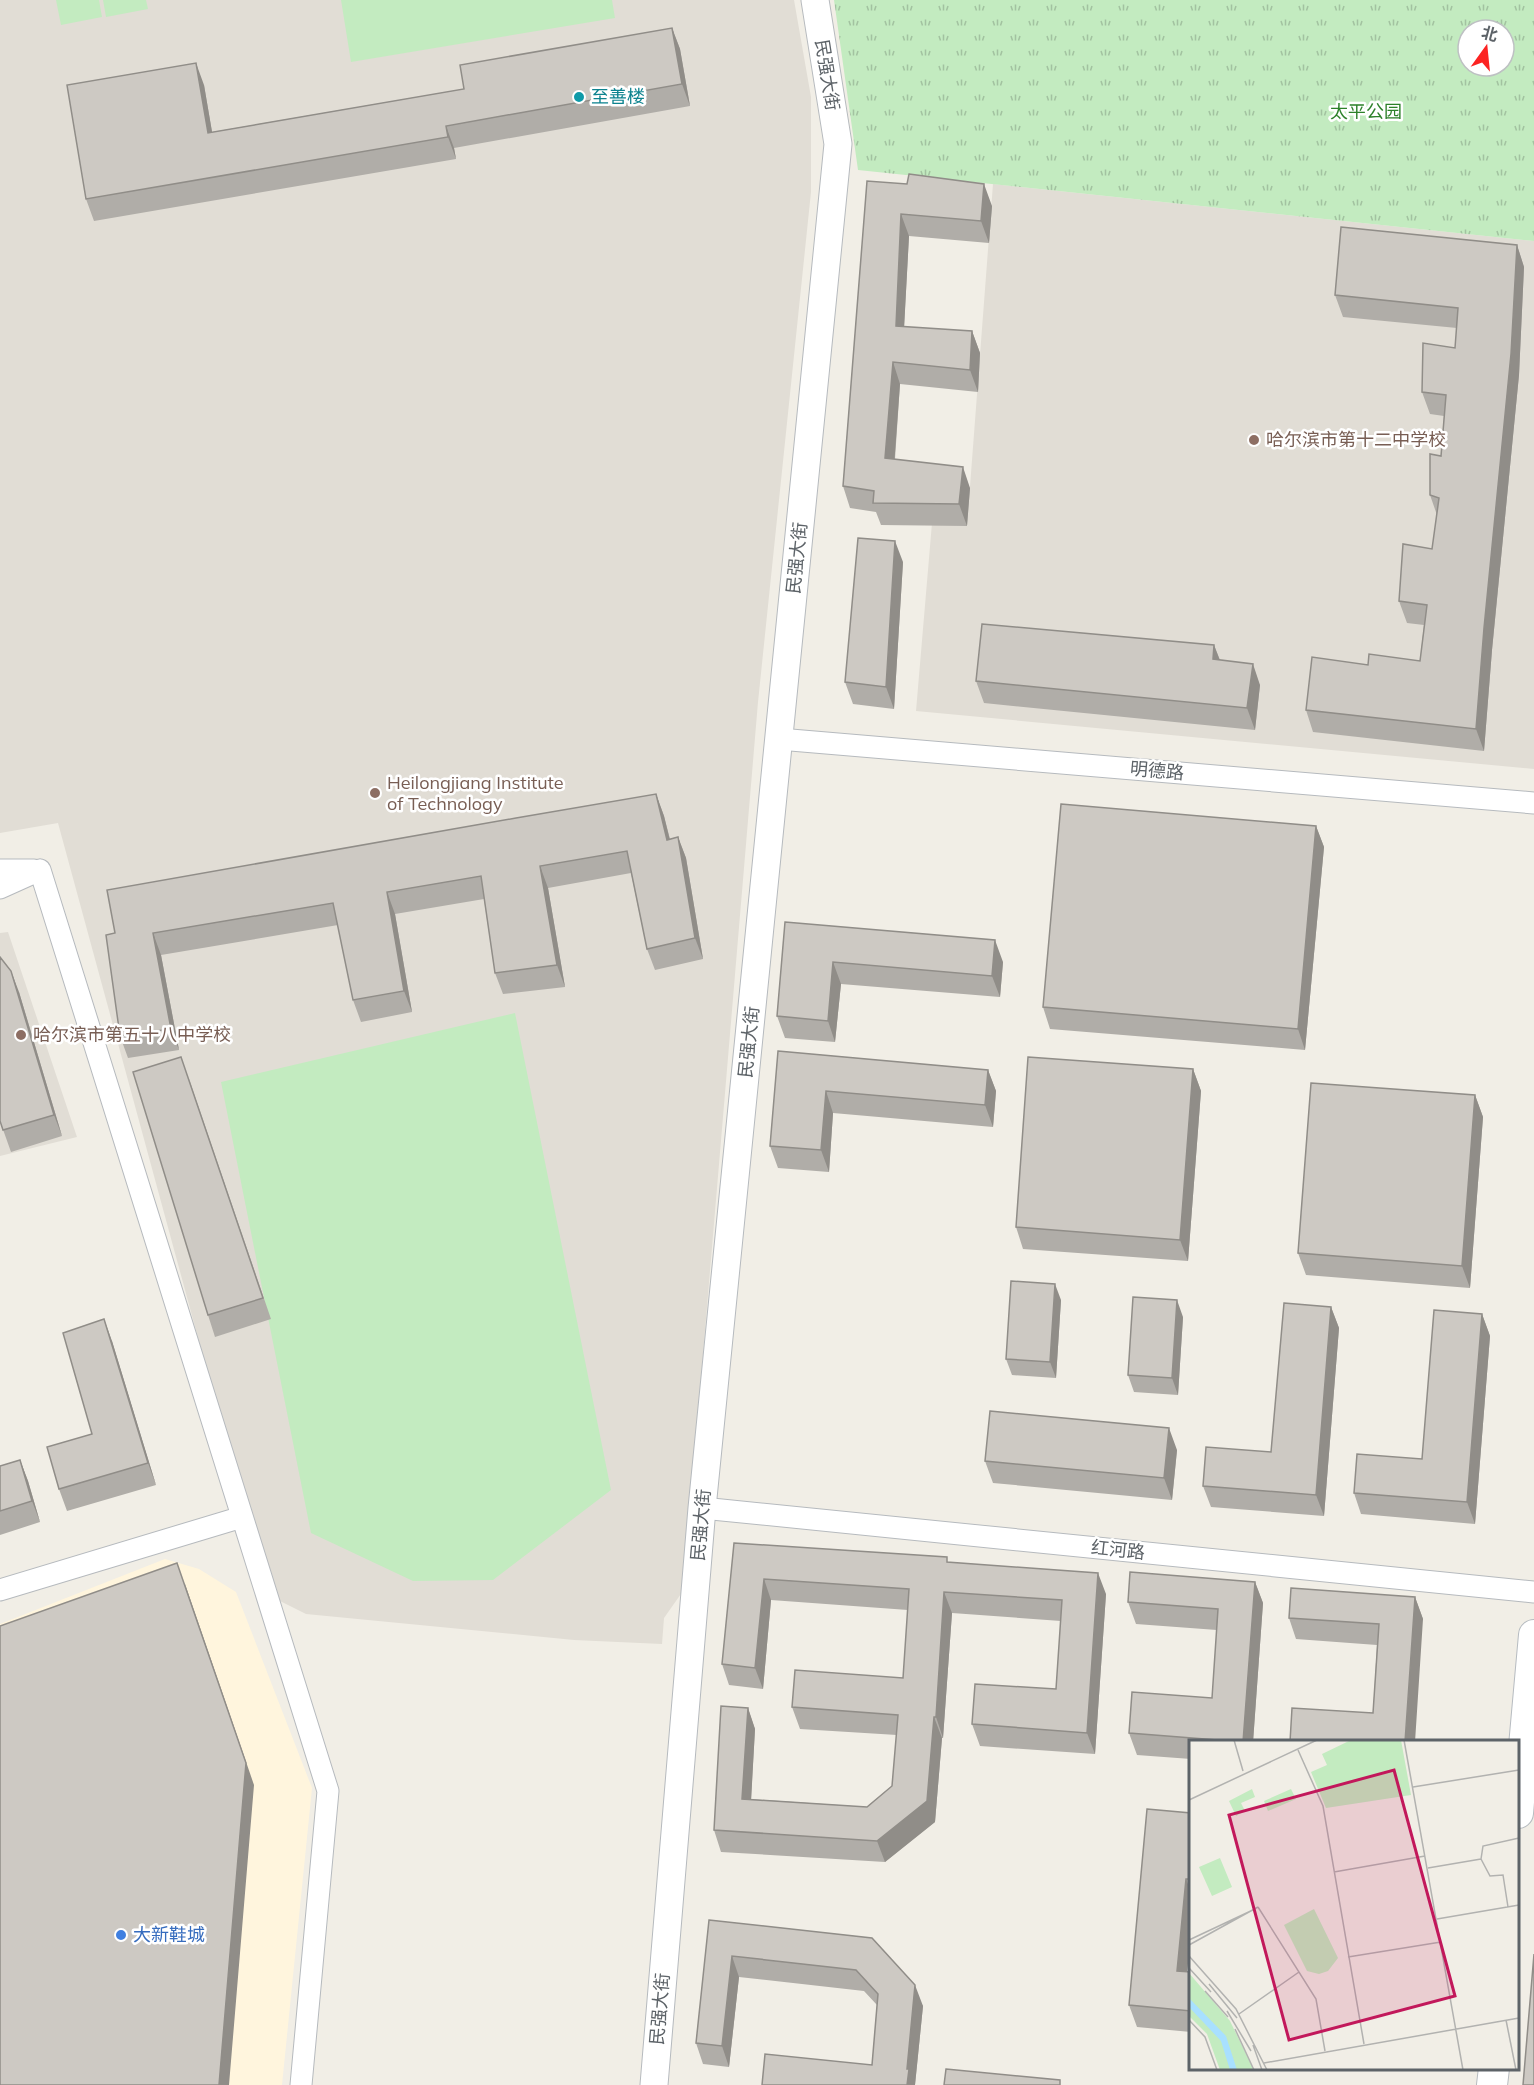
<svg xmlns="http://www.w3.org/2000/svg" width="1534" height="2085" font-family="Mulish,'Noto Sans SC',sans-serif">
<defs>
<pattern id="park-tufts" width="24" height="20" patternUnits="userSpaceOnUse" patternTransform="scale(1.5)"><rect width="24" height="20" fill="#c3ebc0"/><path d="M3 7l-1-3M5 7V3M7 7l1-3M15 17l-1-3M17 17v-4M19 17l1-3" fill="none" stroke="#a2c2a0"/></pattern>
</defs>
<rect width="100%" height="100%" fill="#f1eee6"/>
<path fill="#fff5dd" d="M165,1559L199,1569L236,1592L312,1788L282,2085H0V1624Z"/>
<path fill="#e1ddd5" d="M0,0H794L811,97V192L758,702L683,1591L664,1618L662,1644L574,1640L306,1614L268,1595L58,823L0,833Z
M993,184L1534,241V769L916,711L932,523L967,526Z
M8,932L77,1137L0,1156V933Z"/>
<path fill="url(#park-tufts)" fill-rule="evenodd" d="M834,0H1534V241L858,170ZM1468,30H1504V66H1468Z"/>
<path fill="#c3ebc0" d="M56,0H99L102,17L61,25Z
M103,0H146L148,9L106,17Z
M341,0H612L615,18L351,62Z
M515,1013L611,1490L493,1580L413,1581L311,1533L221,1082Z"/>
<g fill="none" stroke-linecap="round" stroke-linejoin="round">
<g stroke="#b6babe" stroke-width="23">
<path id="minor" d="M779,739L1534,803
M0,870H34
M40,870L328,1791L301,2085
M0,888L40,870
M702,1508L1534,1592
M0,1590L242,1517"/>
</g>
<g stroke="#b6babe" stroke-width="29">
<path id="tertiary" d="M654,2085L702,1508L838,144L815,0"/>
</g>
<g stroke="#b7bcc1" stroke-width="32">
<path id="secondary" d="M1518,1813L1534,1635
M1492,2085L1494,2068"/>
</g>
<use href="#minor" stroke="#fff" stroke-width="21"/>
<use href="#tertiary" stroke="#fff" stroke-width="27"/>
<use href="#secondary" stroke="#fff" stroke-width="30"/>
</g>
<path fill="#b0ada8" d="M672,28L680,49L690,106L454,148L456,159L94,221L86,199L204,85L212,132L464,89Z
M867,181L992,206L989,243L909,236L904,327L972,331L980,353L978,392L900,384L895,459L970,488L967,526L881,525L876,512L850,508L843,486Z
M1517,245L1524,267L1519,375L1492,650L1484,751L1313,732L1306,710L1368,665L1420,661L1424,625L1407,623L1399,601L1432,549L1437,515L1430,495L1441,456L1444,416L1430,414L1422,392L1455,348L1457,328L1343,317L1335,295Z
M903,562L894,709L853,704L845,682Z
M1214,645L1220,660L1260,685L1255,730L984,703L976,681Z
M656,794L664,816L670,839L678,837L686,858L703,959L655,970L647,949L631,873L548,888L565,987L503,994L495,973L484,899L395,914L412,1012L361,1022L353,1000L338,925L161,955L179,1050L128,1058L120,1036L106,935Z
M1316,826L1324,847L1305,1050L1050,1029L1043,1007Z
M785,922L1003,962L1000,997L841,984L835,1042L785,1038L777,1016Z
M19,992L62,1136L11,1152L0,1121Z
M778,1051L988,1070L996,1091L993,1127L833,1113L829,1172L778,1168L770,1146Z
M1193,1069L1201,1091L1188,1261L1023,1249L1016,1227Z
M189,1079L271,1319L215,1337L208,1315Z
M1475,1095L1483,1117L1470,1288L1306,1275L1298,1253Z
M1061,1300L1056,1378L1012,1375L1006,1359Z
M1331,1307L1339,1328L1324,1516L1211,1507L1203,1486L1271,1452Z
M1482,1314L1490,1336L1475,1524L1361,1514L1354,1493L1422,1459Z
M1183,1317L1178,1395L1134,1392L1128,1375Z
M112,1341L156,1485L67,1511L59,1489L92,1434Z
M1177,1450L1172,1500L993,1483L985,1461Z
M20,1460L28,1481L40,1522L0,1535V1466Z
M734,1543L949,1562L1106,1594L1095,1754L980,1746L972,1724L1056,1689L1061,1621L952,1613L943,1738H942L935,1822L885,1862L721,1852L714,1830L748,1708L755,1729L751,1799L867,1807L892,1786L897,1735L800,1729L792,1707L903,1678L908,1610L771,1600L763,1689L729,1685L722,1664Z
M1255,1582L1263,1603L1253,1742H1191V1759L1137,1755L1129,1733L1212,1698L1217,1630L1136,1624L1128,1602Z
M1415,1597L1423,1619L1373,1713L1377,1645L1296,1639L1289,1618Z
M1191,1813V1934L1187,1972H1191V2032L1137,2027L1129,2005Z
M709,1920L872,1938L923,2006L915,2085L872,2065L877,2005L864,1991L739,1977L729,2067L703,2064L696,2043Z"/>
<path fill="#908d88" d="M672,28L680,49L690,106L682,84Z
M196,63L204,85L216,155L208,133Z
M446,126L454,148L456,159L448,137Z
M984,184L992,206L989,243L981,221Z
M901,214L909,236L903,348L896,326Z
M1517,245L1524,267L1519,375L1492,650L1484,751L1476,729L1484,628Z
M972,331L980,353L978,392L970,370Z
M893,362L900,384L893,480L885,458Z
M963,467L970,488L967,526L959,504Z
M895,541L903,562L894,709L886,687Z
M1214,645L1222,666L1213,659Z
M1253,664L1260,685L1255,730L1247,708Z
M656,794L664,816L675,861L667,840Z
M1316,826L1324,847L1305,1050L1298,1029Z
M678,837L686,858L703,959L695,938Z
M540,866L548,888L565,987L557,965Z
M387,892L395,914L412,1012L404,991Z
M153,933L161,955L179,1050L171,1029Z
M995,940L1003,962L1000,997L992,976Z
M833,962L841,984L835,1042L828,1021Z
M11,971L19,992L62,1136L54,1115Z
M1193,1069L1201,1091L1188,1261L1180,1240Z
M988,1070L996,1091L993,1127L985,1105Z
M826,1091L833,1113L829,1172L821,1150Z
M1475,1095L1483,1117L1470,1288L1462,1266Z
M1055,1284L1061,1300L1056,1378L1050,1362Z
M1177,1300L1183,1317L1178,1395L1172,1378Z
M1331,1307L1339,1328L1324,1516L1316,1495Z
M1482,1314L1490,1336L1475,1524L1467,1502Z
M104,1319L112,1341L156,1485L148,1463Z
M1169,1428L1177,1450L1172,1500L1164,1478Z
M20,1460L28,1481L40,1522L32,1501Z
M1098,1573L1106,1594L1095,1754L1087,1733Z
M764,1579L771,1600L763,1689L755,1668Z
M1255,1582L1263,1603L1253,1742H1243Z
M185,1584L254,1785L229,2085H219Z
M944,1592L952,1613L943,1738L936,1717Z
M1415,1597L1423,1619L1415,1742H1405Z
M748,1708L755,1729L750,1820L742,1799Z
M934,1717L942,1738L935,1822L885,1862L877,1841Z
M1186,1879L1191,1892V1934L1185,1992L1177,1971Z
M732,1956L739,1977L729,2067L722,2046Z
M915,1985L923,2006L915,2085H907V2069Z"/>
<path fill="#cdc9c3" stroke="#908d88" stroke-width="1.5" d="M672,28L682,84L446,126L448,137L86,199L67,85L196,63L208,133L464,89L460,65Z
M909,174L984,184L981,221L901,214L896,326L972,331L970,370L893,362L885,458L963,467L959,504L873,503L874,491L843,486L867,181L907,184Z
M1341,227L1517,245L1511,354L1484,628L1476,729L1306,710L1312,657L1368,665L1369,654L1420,661L1427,605L1399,601L1403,544L1432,549L1439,498L1430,495V454L1441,456L1446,395L1422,392L1423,343L1455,348L1458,308L1335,295Z
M858,538L895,541L886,687L845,682Z
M982,624L1214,645L1213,659L1253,664L1247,708L976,681Z
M656,794L667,840L678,837L695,938L647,949L627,851L540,866L557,965L495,973L481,876L387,892L404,991L353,1000L333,903L153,933L171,1029L120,1036L106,935L115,933L107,890L516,818Z
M1061,804L1316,826L1298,1029L1043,1007Z
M785,922L995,940L992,976L833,962L828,1021L777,1016Z
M0,957L11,971L54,1115L3,1130L0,1121Z
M778,1051L988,1070L985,1105L826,1091L821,1150L770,1146Z
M181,1057L263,1298L208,1315L133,1072Z
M1028,1057L1193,1069L1180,1240L1016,1227Z
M1311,1083L1475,1095L1462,1266L1298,1253Z
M1011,1281L1055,1284L1050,1362L1006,1359Z
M1133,1297L1177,1300L1172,1378L1128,1375Z
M1284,1303L1331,1307L1316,1495L1203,1486L1206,1447L1271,1452Z
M1434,1310L1482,1314L1467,1502L1354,1493L1357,1454L1422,1459Z
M104,1319L148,1463L59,1489L47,1447L92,1434L63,1333Z
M990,1411L1169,1428L1164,1478L985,1461Z
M20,1460L32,1501L0,1511V1466Z
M734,1543L947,1557V1562L1098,1573L1087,1733L972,1724L975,1684L1056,1689L1062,1600L944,1592L936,1717H934L927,1801L877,1841L714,1830L721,1706L748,1708L742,1799L867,1807L892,1786L898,1715L792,1707L795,1670L903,1678L909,1589L764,1579L755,1668L722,1664Z
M177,1563L246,1763L219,2085H0V1626Z
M1130,1572L1255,1582L1243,1742L1129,1733L1132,1692L1212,1698L1218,1609L1128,1602Z
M1291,1588L1415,1597L1405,1742H1290L1292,1708L1373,1713L1379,1624L1289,1618Z
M1147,1809L1191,1813V1879H1186L1177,1971L1191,1972V2011L1129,2005Z
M709,1920L872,1938L915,1985L907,2069H909L907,2085H762L765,2054L872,2065L878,1994L856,1970L732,1956L722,2046L696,2043Z
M1534,1954V2085H1523Z
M946,2069L1060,2080V2085H944Z"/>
<circle fill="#0f9aa8" stroke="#fff" stroke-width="2" cx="579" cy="97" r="6"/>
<g fill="#8d6e63" stroke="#fff" stroke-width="2">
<circle cx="1254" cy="440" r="6"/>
<circle cx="375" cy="793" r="6"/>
<circle cx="21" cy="1035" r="6"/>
</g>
<circle fill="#3f7fe0" stroke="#fff" stroke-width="2" cx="121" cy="1935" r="6"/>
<g text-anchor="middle" stroke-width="5" stroke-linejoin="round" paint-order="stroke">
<g font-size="18" fill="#5d6368" stroke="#fff">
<text transform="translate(827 75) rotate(81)" y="6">民强大街</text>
<text transform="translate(797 558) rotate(-84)" y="6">民强大街</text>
<text transform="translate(1157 771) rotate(5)" y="6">明德路</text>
<text transform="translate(749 1042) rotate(-84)" y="6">民强大街</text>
<text transform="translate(701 1525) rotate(-85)" y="6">民强大街</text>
<text transform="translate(1118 1550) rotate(6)" y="6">红河路</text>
<text transform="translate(660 2009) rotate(-85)" y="6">民强大街</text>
</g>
<g font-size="18" fill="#0d838f" stroke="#fff" text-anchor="start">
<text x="591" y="103">至善楼</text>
</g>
<g font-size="18" fill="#2d812a" stroke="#fff">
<text x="1366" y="118">太平公园</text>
</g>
<g font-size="18" fill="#785e54" stroke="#fff" text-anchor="start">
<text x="1266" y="446">哈尔滨市第十二中学校</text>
<text x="387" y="789">Heilongjiang Institute<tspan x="387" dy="21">of Technology</tspan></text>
<text x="33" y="1041">哈尔滨市第五十八中学校</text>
</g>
<g font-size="18" fill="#366cbe" stroke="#fff" text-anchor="start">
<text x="133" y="1941">大新鞋城</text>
</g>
</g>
<g transform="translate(1189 1740)">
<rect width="330" height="330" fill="#f1eee6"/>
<path d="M162,0H212L222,55L137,68L122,32L138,25L133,14ZM31,118L43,147L23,156L10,127ZM0,233L41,281L65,330H31L18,294L0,276Z" fill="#c3ebc0"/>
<path d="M63,49L66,57L52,63L56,71L47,76L40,61ZM102,49L107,59L79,71L75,61ZM125,169L149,218L139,231L130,234L118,231L95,185Z" fill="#c3ebc0"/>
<path d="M0,258L37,296L48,330H41L32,301L0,267Z" fill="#a8e0ff"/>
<path fill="none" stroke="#b2b2b0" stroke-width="1.5" d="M45,0L54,31M215,0L274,330M109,10L134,66L175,304M224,47L330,30M0,60L128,0M292,119L301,136L314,135L319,167M292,119L294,106L330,98M239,128L292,119M145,132L236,116M69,167L127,259L136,311M248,179L330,165M0,200L66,169M0,205L69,167M0,216L47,269L78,330M159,217L252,202M0,228L22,252M20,244L48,278M16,251L39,277M38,271L62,311M50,274L110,232M0,280L16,297L28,330M317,280L327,330M46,289L65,330M64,305L73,330M75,323L330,278"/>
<path fill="#c2185b" fill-opacity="0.15" stroke="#c2185b" stroke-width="3" d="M205,30L266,256L100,300L40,75Z"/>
<rect width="330" height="330" fill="none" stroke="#5d6368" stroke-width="3"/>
</g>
<g transform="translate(1486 48) rotate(15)"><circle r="28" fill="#ffffff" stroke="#bec1c3" stroke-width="1.5"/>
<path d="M0-4.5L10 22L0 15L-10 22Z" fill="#fc2322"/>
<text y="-9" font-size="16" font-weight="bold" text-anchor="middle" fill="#5d6368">北</text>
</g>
</svg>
